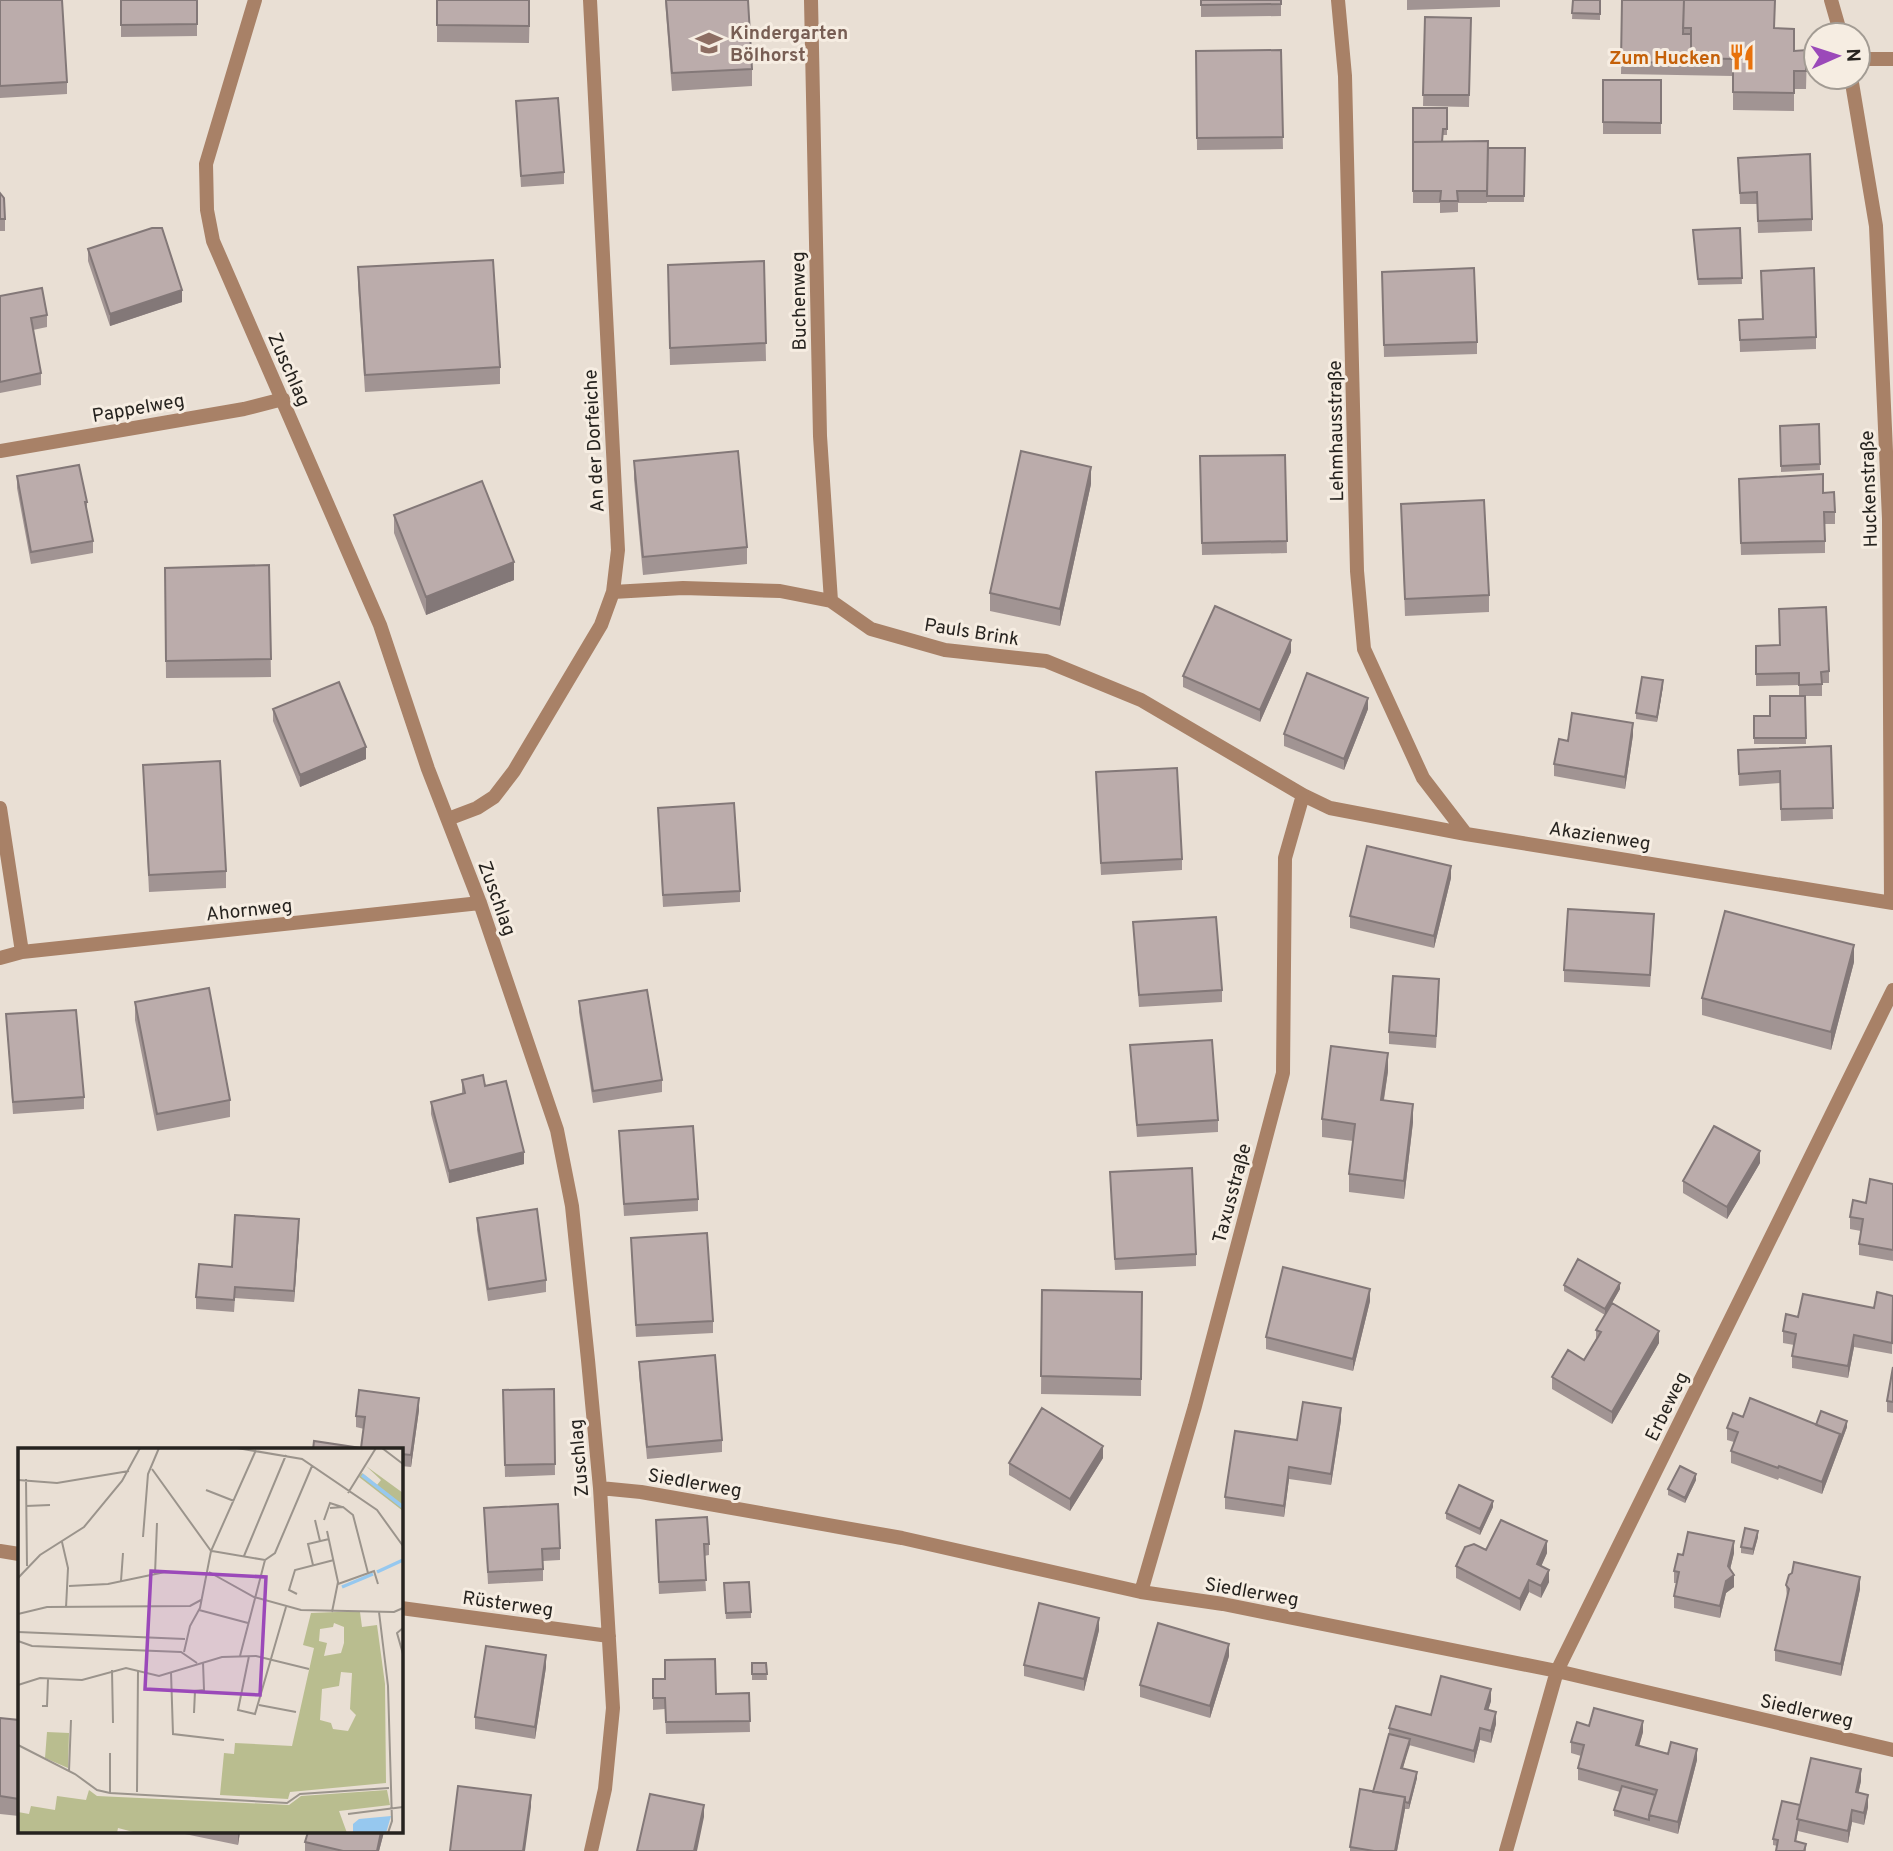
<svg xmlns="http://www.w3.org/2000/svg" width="1893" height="1851" font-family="Overpass,sans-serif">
<rect width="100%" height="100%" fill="#e9dfd4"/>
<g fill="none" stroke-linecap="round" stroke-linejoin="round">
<path stroke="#a88167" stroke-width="14" d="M255,0L206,164L207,210L213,241L380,625L428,769L480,903L557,1130L572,1206L588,1360L600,1488L613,1708L605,1789L591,1851
M811,0L820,436L831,601
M1338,0L1345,76L1357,571L1364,649L1423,778L1466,834
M1831,0L1841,35
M1858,59H1893
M1851,77L1876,226L1889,519L1891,901
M0,451L244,409L283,399
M613,592L683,588L780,591L831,601L871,629L945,650L1046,661L1141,700L1303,795L1330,808L1466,834L1893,903
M0,808L22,952L480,903
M448,819L477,808L494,797L514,771L601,625L613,592L618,550L590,0
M0,958L22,952
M600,1488L641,1492L902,1538L1141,1592L1223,1604L1557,1671L1893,1750
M0,1551L19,1554
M1141,1592L1195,1406L1283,1073L1285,858L1303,795
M401,1608L609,1636
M1506,1851L1557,1671L1893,990"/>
</g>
<path fill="#a19493" d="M0,0L67,82V94L0,98Z
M121,0H197V36L121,37Z
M437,0H530L529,43L437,42Z
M665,0H748L752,69V86L672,91Z
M1201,0H1281V16L1201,17Z
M1407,0H1500V7L1407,10Z
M1573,0H1600V20L1572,19Z
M1622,0L1775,28L1794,51L1807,50L1806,89H1794V111L1733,110V76L1621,74Z
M1425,17L1471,18L1469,107L1423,106Z
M1281,50L1283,149L1197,150L1196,51Z
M1603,80H1661V134H1603Z
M516,101L564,172V184L521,187Z
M1413,108H1447V135H1443L1442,142L1487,153L1525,148L1524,202H1487V199V203H1458V212L1440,213V203H1413Z
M1738,158L1812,219V231L1758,233L1757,204H1740Z
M0,193L5,219V231H0V245Z
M1740,228L1742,284L1698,285L1693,230Z
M88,249L182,302L110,326L88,261Z
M764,261L766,361L670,365L668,282Z
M358,267L500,367V384L365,392L358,285Z
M1382,272L1477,342V354L1384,357Z
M0,296L47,315V327L33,330L41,373V385L0,393Z
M1763,319L1816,337V349L1740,352L1739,320Z
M1819,424L1820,470L1781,472L1780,426Z
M1285,455L1287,553L1202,555L1200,456Z
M634,461L747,547V564L643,575L634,479Z
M17,476L87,502V512L93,541V553L31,564L17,488Z
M1091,484L1060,626L990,611V593Z
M1739,491L1823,493L1835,512V524H1825V553L1741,555Z
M1401,504L1489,595V612L1405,616Z
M394,515L514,580L426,615L394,533Z
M269,565L271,677L166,678L165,568Z
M1756,646L1829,671V683H1822V696H1805L1806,744H1754V716H1770L1799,696V685L1756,686Z
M1291,652L1260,722L1183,687V676Z
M1663,686L1657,722L1636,719V713Z
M273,709L366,759L300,787L273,721Z
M1368,709L1344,770L1284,746V734Z
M1633,735L1625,789L1554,776V764Z
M1831,746L1833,819L1781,821L1780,783L1739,786L1738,750Z
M143,765L226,871V888L149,892Z
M1096,772L1182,859V870L1101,875Z
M658,808L740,891V902L663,907Z
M1451,878L1434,948L1350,928V916Z
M1133,922L1222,990V1002L1139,1007Z
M1654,926L1650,987L1564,982V970Z
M1854,962L1831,1050L1702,1015V998Z
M1439,991L1436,1048L1389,1044V1032Z
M579,1001L662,1080V1092L593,1103L579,1012Z
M135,1002L230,1100V1117L157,1131L135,1020Z
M6,1014L84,1097V1109L13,1114Z
M1130,1045L1218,1120V1132L1137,1137Z
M1388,1071L1384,1100L1413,1122L1404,1199L1349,1192V1174L1353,1141L1322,1137V1119Z
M462,1080L524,1164L449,1183L431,1114V1102L462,1094Z
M619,1131L698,1199V1211L624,1216Z
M1760,1163L1727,1219L1683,1193V1181Z
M1110,1172L1196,1254V1266L1115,1270Z
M1893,1184V1261L1859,1255V1244L1861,1231L1850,1229V1217L1866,1203Z
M477,1218L546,1280V1292L488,1301L477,1230Z
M299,1231L294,1302L235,1298L234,1312L196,1309V1297L232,1267Z
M631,1238L713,1321V1333L636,1337Z
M1564,1285L1620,1289L1605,1315L1564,1291Z
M1042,1290L1142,1292L1141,1396L1041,1394Z
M1893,1296L1892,1354L1854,1347L1848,1378L1792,1368V1356L1794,1345L1783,1343V1331L1798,1317L1874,1308Z
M1370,1301L1353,1371L1266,1349V1337Z
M1596,1330L1659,1343L1612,1424L1552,1389V1377L1584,1360L1596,1339Z
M639,1362L722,1440V1452L647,1459L639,1374Z
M1893,1367V1413L1887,1412V1401Z
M554,1389L555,1475L505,1477L503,1390Z
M419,1410L411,1467L401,1466V1450L361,1448L364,1429L356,1427V1416Z
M1743,1417L1847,1427L1822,1494L1779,1478L1778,1480L1731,1463V1451L1734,1442L1727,1440V1428Z
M1341,1420L1331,1485L1289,1479L1284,1517L1225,1509V1497L1297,1440Z
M1103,1458L1070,1511L1009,1475V1463Z
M1696,1480L1685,1503L1668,1495V1489Z
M1493,1507L1480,1535L1446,1519V1513Z
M484,1508L560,1548V1560L543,1561V1581L488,1584Z
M656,1520L709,1544V1555L704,1556L706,1591L659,1594Z
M1758,1537L1753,1555L1741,1553V1547Z
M1486,1550L1547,1553L1541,1566L1549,1582L1541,1598L1529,1592L1520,1611L1456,1578V1566Z
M1734,1553L1730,1569L1734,1587L1726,1593L1720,1618L1674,1608V1596L1677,1583H1674V1571L1683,1555Z
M1786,1585L1860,1589L1841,1676L1775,1661V1650L1787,1598Z
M724,1589L751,1612V1618L726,1619Z
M1099,1630L1084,1691L1024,1676V1665Z
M1229,1656L1210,1718L1140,1697V1685Z
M766,1663L767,1680H752V1674Z
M546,1667L535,1739L475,1729V1717Z
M653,1679L716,1694L749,1693L750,1732L666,1734L665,1709L653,1710Z
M1491,1701L1488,1710L1496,1724L1491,1743L1480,1740L1474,1763L1409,1745L1403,1768L1417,1778L1409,1809H1405L1397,1851H1350V1847L1373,1792L1389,1734V1728L1431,1715Z
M0,1718L19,1720V1816L0,1814Z
M1589,1726L1643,1732L1639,1746L1697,1760L1678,1834L1614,1816V1810L1620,1792L1578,1780V1768L1581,1756L1571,1753V1742Z
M1861,1781L1858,1793L1868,1807L1864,1825L1852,1822L1848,1843L1798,1831L1796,1842L1806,1844V1851H1776L1777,1846L1773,1845V1839L1800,1805Z
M180,1832H240L238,1845L180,1833Z
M308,1832H384L379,1851H305V1842Z"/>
<path fill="#837878" d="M182,290V302L110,326V314Z
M1091,467V484L1060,626V609Z
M514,562V580L426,615V597Z
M1291,640V652L1260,722V710Z
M1663,680V686L1657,722V717Z
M1368,698V709L1344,770V759Z
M1633,723V735L1625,789V777Z
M366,747V759L300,787V775Z
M1451,866V878L1434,948V936Z
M1854,945V962L1831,1050V1032Z
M1388,1053V1071L1381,1117V1100Z
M1413,1104V1122L1404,1199V1181Z
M1760,1151V1163L1727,1219V1207Z
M524,1152V1164L449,1183V1171Z
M299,1219V1231L294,1302V1291Z
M1620,1283V1289L1605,1315V1309Z
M1370,1289V1301L1353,1371V1359Z
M1659,1331V1343L1612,1424V1412Z
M1854,1335V1347L1848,1378V1366Z
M419,1398V1410L411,1467V1455Z
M1341,1408V1420L1331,1485V1474Z
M1847,1421V1427L1822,1494V1482L1840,1434Z
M1103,1446V1458L1070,1511V1499Z
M1289,1467V1479L1284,1517V1506Z
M1696,1474V1480L1685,1503V1498Z
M1493,1501V1507L1480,1535V1529Z
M1758,1531V1537L1753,1555V1549Z
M1547,1541V1553L1537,1576V1564Z
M1734,1541V1553L1728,1578V1566Z
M1549,1570V1582L1541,1598V1586Z
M1734,1575V1587L1726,1593L1720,1618V1606L1726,1581Z
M1860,1577V1589L1841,1676V1664Z
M1529,1580V1592L1520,1611V1599Z
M1099,1618V1630L1084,1691V1679Z
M1229,1644V1656L1210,1718V1706Z
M546,1655V1667L535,1739V1727Z
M1491,1689V1701L1485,1721V1709Z
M1496,1712V1724L1491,1743V1731Z
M1643,1721V1732L1636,1757V1745Z
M1480,1728V1740L1474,1763V1751Z
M1410,1739V1745L1401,1774V1768Z
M1697,1749V1760L1678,1834V1822Z
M1861,1769V1781L1856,1804V1792Z
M1417,1772V1778L1409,1809V1803Z
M531,1795V1807L525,1851H523Z
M1868,1795V1807L1864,1825V1813Z
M1405,1797V1809L1397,1851H1395Z
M704,1805V1817L697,1851H694Z
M1852,1810V1822L1848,1843V1831Z
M238,1832H240L238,1845Z
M381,1832H384L379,1851H377Z"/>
<path fill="#bbacab" stroke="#837878" stroke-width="2" d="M0,0H62L67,82L0,86Z
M121,0H197V24L121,25Z
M437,0H529V26L437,25Z
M666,0H748L752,69L672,73Z
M1201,0H1281V4L1201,5Z
M1573,0H1600V14L1572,13Z
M1622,0H1684L1683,34H1691V63L1621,62Z
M1684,0H1775L1774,28L1794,29V51L1807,50L1806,71H1794V93L1733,92V59L1691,58V28H1683Z
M1425,17L1471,18L1469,95H1423Z
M1281,50L1283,137L1197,138L1196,51Z
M1603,80H1661V123L1603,122Z
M558,98L564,172L521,176L516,101Z
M1413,108H1447V129H1443L1442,142H1413Z
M1488,141L1487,191H1457L1458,201H1440L1441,191H1413V142Z
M1488,148H1525L1524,196H1487Z
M1810,154L1812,219L1758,221L1757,192L1740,193L1738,158Z
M0,193L4,198L5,219H0Z
M152,228H162L182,290L110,314L88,249Z
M1740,228L1742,278L1698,279L1693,230Z
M493,260L500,367L365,375L358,267Z
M764,261L766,343L670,348L668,265Z
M1474,268L1477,342L1384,345L1382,272Z
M1814,268L1816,337L1740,340L1739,320L1763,319L1761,271Z
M42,288L47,315L31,318L41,373L0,382V296Z
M1819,424L1820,464L1781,466L1780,426Z
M738,451L747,547L643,557L634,461Z
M1021,451L1091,467L1060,609L990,593Z
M1285,455L1287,541L1202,543L1200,456Z
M79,465L87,502H85L93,541L31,552L17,476Z
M1823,474V493L1834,492L1835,512H1824L1825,541L1741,543L1739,479Z
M482,481L514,562L426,597L394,515Z
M1484,500L1489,595L1405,599L1401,504Z
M269,565L271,659L166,661L165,568Z
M1215,606L1291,640L1260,710L1183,676Z
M1826,607L1829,671L1821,672L1822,684L1799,685V673L1756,674V646L1780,645L1779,609Z
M1307,673L1368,698L1344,759L1284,734Z
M1642,677L1663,680L1657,717L1636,713Z
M339,682L366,747L300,775L273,709Z
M1770,696H1805L1806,738H1754V716H1770Z
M1572,713L1633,723L1625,777L1554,764L1559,739L1568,741Z
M1831,746L1833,808L1781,809L1780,771L1739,774L1738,750Z
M220,761L226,871L149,875L143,765Z
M1177,768L1182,859L1101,863L1096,772Z
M734,803L740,891L663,895L658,808Z
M1367,846L1451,866L1434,936L1350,916Z
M1568,909L1654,914L1650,975L1564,970Z
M1725,911L1854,945L1831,1032L1702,998Z
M1216,917L1222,990L1139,995L1133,922Z
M1393,976L1439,979L1436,1036L1389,1032Z
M209,988L230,1100L157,1114L135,1002Z
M647,990L662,1080L593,1091L579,1001Z
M76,1010L84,1097L13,1102L6,1014Z
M1212,1040L1218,1120L1137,1125L1130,1045Z
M1331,1046L1388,1053L1381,1100L1413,1104L1404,1181L1349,1174L1355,1124L1322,1119Z
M483,1075L485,1086L506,1081L524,1152L449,1171L431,1102L465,1093L462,1080Z
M693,1126L698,1199L624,1204L619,1131Z
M1714,1126L1760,1151L1727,1207L1683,1181Z
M1192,1168L1196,1254L1115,1259L1110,1172Z
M1870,1179L1893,1184V1250L1859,1244L1863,1219L1850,1217L1853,1200L1866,1203Z
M537,1209L546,1280L488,1289L477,1218Z
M235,1215L299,1219L294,1291L235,1287L234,1300L196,1297L199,1264L232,1267Z
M707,1233L713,1321L636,1325L631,1238Z
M1578,1259L1620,1283L1605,1309L1564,1285Z
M1283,1267L1370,1289L1353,1359L1266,1337Z
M1042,1290L1142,1292L1141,1379L1041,1376Z
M1877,1292L1893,1296L1892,1343L1854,1335L1848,1366L1792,1356L1796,1334L1783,1331L1786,1314L1798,1317L1803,1294L1874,1308Z
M1612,1303L1659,1331L1612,1412L1552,1377L1568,1350L1584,1360L1601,1332L1596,1330Z
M715,1355L722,1440L647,1447L639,1362Z
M1893,1367V1402L1887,1401Z
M554,1389L555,1464L505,1465L503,1390Z
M359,1390L419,1398L411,1455L401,1454V1450H313L314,1441L361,1448L365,1417L356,1416Z
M1750,1398L1840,1434L1822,1482L1779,1466L1778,1468L1731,1451L1738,1432L1727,1428L1733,1413L1743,1417Z
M1303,1402L1341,1408L1331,1474L1289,1467L1284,1506L1225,1497L1235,1431L1297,1440Z
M1042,1408L1103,1446L1070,1499L1009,1463Z
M1821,1411L1847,1421L1840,1440V1434L1816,1425Z
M1680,1466L1696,1474L1685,1498L1668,1489Z
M1459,1485L1493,1501L1480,1529L1446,1513Z
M558,1504L560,1548L542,1549L543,1569L488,1572L484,1508Z
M707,1517L709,1544H704L706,1580L659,1582L656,1520Z
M1501,1520L1547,1541L1537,1564L1549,1570L1541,1586L1529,1580L1520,1599L1456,1566L1465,1547L1474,1544L1486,1550Z
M1745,1528L1758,1531L1753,1549L1741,1547Z
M1688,1532L1734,1541L1728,1566L1734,1575L1726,1581L1720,1606L1674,1596L1679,1572L1674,1571L1678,1554L1683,1555Z
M1794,1562L1860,1577L1841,1664L1775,1650L1789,1589L1786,1585L1789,1575L1792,1573Z
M749,1582L751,1612L726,1613L724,1583Z
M1039,1603L1099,1618L1084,1679L1024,1665Z
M1158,1623L1229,1644L1210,1706L1140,1685Z
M486,1646L546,1655L535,1727L475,1717Z
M715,1659L716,1694L749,1693L750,1721L666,1722L665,1698H653V1679H665V1660Z
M752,1663H766L767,1674H752Z
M1441,1676L1491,1689L1485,1709L1496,1712L1491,1731L1480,1728L1474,1751L1389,1728L1396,1706L1431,1715Z
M1594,1708L1643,1721L1636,1745L1668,1754L1671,1742L1697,1749L1678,1822L1649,1815L1657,1790L1578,1768L1584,1745L1571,1742L1577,1722L1589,1726Z
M0,1718L19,1720V1799L0,1796Z
M1389,1734L1410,1739L1401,1768L1417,1772L1409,1803L1405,1802V1797L1373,1792Z
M1811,1758L1861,1769L1856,1792L1868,1795L1864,1813L1852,1810L1848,1831L1797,1819Z
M458,1786L531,1795L523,1851H450Z
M1622,1786L1655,1795L1649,1815V1820L1614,1810Z
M1360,1789L1405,1797L1395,1851H1374L1350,1847Z
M650,1794L704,1805L694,1851H637Z
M1782,1801L1800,1805L1797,1819L1799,1820L1795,1841L1806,1844L1804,1851H1776L1778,1840L1773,1839Z
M308,1832H381L377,1851H343L305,1842Z"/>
<defs>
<g id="school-bare" transform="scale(2.1)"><path d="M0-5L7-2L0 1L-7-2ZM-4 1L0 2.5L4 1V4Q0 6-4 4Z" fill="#8d6e63" stroke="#f6ede2" stroke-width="2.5" paint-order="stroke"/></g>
<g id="restaurant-bare" transform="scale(2.1)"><path d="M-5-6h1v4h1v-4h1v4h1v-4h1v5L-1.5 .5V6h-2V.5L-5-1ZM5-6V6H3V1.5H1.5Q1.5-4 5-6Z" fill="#e8710a" stroke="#f6ede2" stroke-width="2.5" paint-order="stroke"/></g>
</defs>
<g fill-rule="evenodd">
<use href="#school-bare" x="709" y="43"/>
<use href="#restaurant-bare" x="1742" y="57"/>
</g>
<g text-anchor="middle" stroke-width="6" stroke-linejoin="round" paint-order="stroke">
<g font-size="19" font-weight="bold" fill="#785e54" stroke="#f6ede2" text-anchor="start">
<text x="730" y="39">Kindergarten<tspan x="730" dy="22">Bölhorst</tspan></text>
</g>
<g font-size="19" font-weight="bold" fill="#c56008" stroke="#f6ede2" text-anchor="end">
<text x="1721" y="64">Zum Hucken</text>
</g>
<g font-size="19" fill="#26231f" stroke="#f6ede2">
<text transform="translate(798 301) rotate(-91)" y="7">Buchenweg</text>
<text transform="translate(290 369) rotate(66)" y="7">Zuschlag</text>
<text transform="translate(138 407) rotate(-10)" y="7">Pappelweg</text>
<text transform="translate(1335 431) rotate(-91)" y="7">Lehmhausstraße</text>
<text transform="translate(593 441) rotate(-93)" y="7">An der Dorfeiche</text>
<text transform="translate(1868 489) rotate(-92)" y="7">Huckenstraße</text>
<text transform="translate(972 631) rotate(9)" y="7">Pauls Brink</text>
<text transform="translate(1600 835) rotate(9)" y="7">Akazienweg</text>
<text transform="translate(498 898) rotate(70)" y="7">Zuschlag</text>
<text transform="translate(249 909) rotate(-6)" y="7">Ahornweg</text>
<text transform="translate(1231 1193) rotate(-75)" y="7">Taxusstraße</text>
<text transform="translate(1666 1406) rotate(-64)" y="7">Erbeweg</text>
<text transform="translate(578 1458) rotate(-95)" y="7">Zuschlag</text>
<text transform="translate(695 1482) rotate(10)" y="7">Siedlerweg</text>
<text transform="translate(1252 1591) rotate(10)" y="7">Siedlerweg</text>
<text transform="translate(508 1603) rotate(8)" y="7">Rüsterweg</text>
<text transform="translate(1807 1710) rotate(13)" y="7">Siedlerweg</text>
</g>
</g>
<g transform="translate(18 1448)">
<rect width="385" height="385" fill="#e9dfd4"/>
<path d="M348,18L385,45V63L341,29L344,25L359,37L363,32ZM319,164H342L344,179L359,177L367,236L368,335L272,344L270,351L202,347L206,305L216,306L217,295L274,298L296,200L285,197L293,165ZM316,175L326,179V195L323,205L306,208L309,195L301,193L302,181L315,179ZM323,224L334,225L332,261L338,267L330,283L315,281L313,275L302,272L304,241L321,238ZM29,284L51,285L50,320L27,310ZM71,342L79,348L271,357L283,348L369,342L372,357L321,363L329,385H119L100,380L99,385H0V364L11,366L13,358L37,362L39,348L68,352Z" fill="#b9bd8f" fill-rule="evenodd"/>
<path d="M373,368L368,385H335V376L341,371Z" fill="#96c8ef"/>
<path fill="none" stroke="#96c8ef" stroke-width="3.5" d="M344,27L385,59M359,124L385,112M324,139L355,126"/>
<path fill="none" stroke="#9b948c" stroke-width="2" d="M219,0L284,11L359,62L385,98M364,0L385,16M134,21L193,103M8,31L9,118M0,32L39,35L111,23M188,42L216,53M330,45L358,0M8,58L32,57M312,60L325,59L335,67L350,125M297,72L302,93M306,72L312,55L324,59M309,83L320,134L314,164M125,89L130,26L141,0M44,94L50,120L48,160M194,103L247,112L257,105L294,18M226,108L268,7M295,117L290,96L311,91M191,124L236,149L283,162L376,164L385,160M137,126L139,75M0,130L22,107L66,79L104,33L122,0M103,133L105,105M320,136L356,123L360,136M51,138L90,136L147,124L189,126M279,146L271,142L277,122L316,112M181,162L230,175M361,164L370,238L374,373L370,385M0,166L29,159L172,158L183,152M385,180L379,185L385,206M0,184L167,191M0,193L14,198L163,204L179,215M166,204L172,178L182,160L193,103L238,2M222,208L247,112M231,208L220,262L237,266L268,159M94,222L95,275M153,224L155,286L206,292M0,237L22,230L64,232L108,220L141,228L204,209L238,208L291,221M241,257L278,264M24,258H29L30,231M176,265L177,243L186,242L185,214M0,297L57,326L79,342L92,345L269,355L282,346L371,340M51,323L53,272M119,344L120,222M92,345V305M330,366L385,359"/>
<path fill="#9b49b9" fill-opacity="0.15" stroke="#9b49b9" stroke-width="3.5" d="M133,123L248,129L242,247L127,241Z"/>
<rect width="385" height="385" fill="none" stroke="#26231f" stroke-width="3.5"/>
</g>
<g transform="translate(1837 56) rotate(87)"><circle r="33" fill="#f6ede2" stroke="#a39c94" stroke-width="2"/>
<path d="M0-5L12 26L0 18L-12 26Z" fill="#9b49b9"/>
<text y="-10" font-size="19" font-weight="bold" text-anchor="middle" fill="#26231f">N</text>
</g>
</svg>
